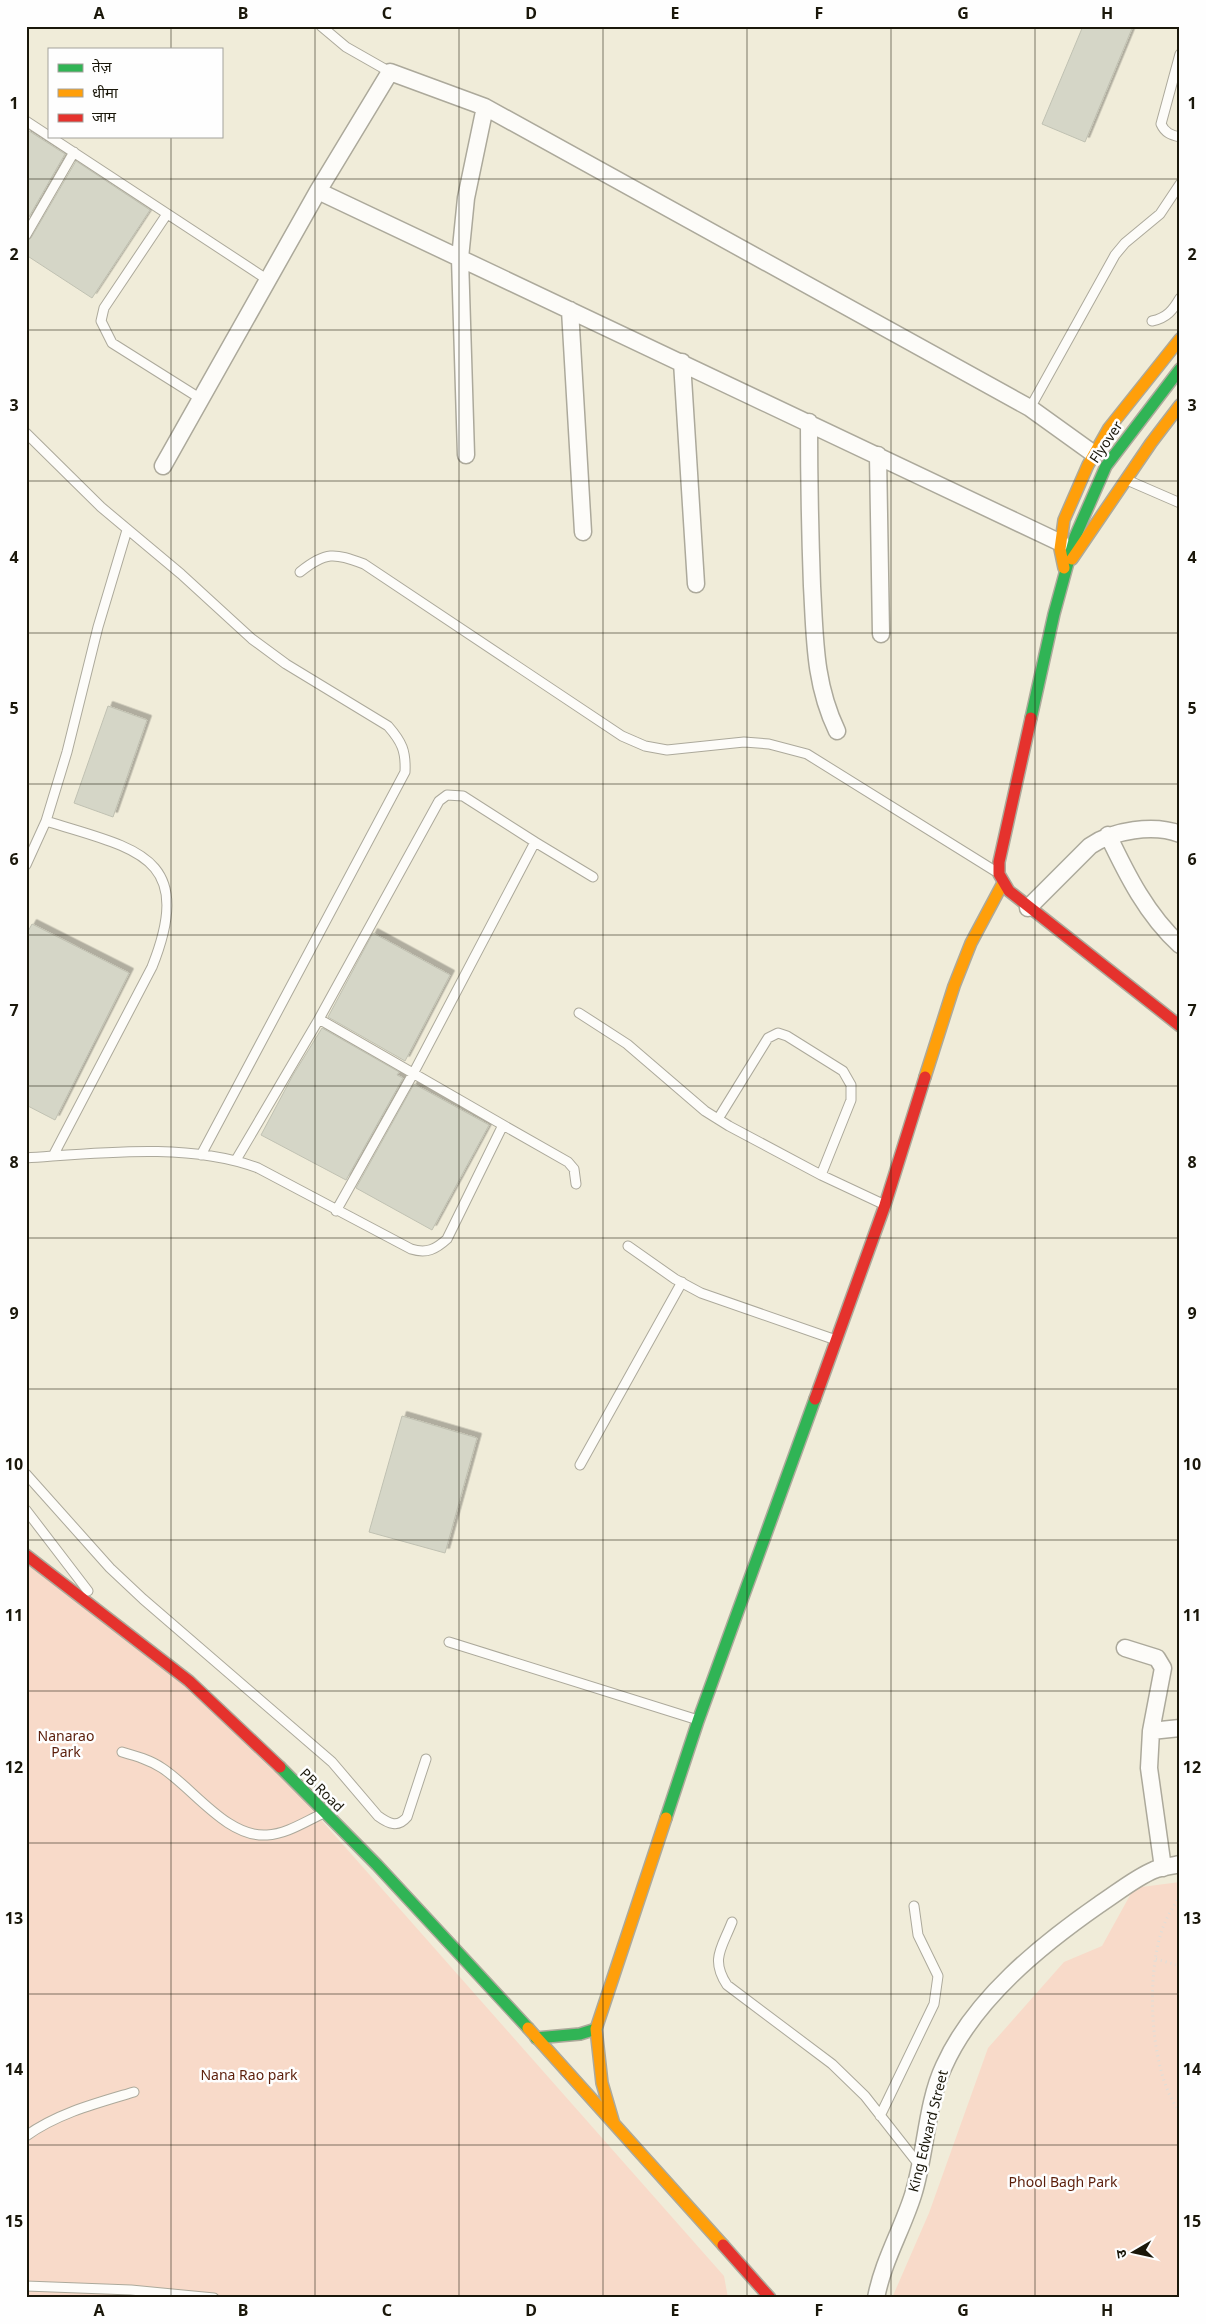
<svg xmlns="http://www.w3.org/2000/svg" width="1206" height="2324" font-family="'Noto Sans','Noto Sans Devanagari',sans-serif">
<defs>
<filter id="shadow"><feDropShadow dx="4.5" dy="-4.5" stdDeviation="0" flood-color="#0004"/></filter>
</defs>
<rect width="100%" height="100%" fill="#f0ecd9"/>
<path fill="#f8dac9" d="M26,1549L232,1719L724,2276L728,2298H26Z
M1180,1882V2298H892L929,2213L988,2048L1064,1962L1102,1946L1134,1888Z"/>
<path fill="#d5d6c7" stroke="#c0c1b2" filter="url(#shadow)" d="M1083,26H1133L1085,142L1042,124Z
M26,129L65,154L26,222Z
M76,161L150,210L92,298L26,255V241L31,238Z
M108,706L147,720L113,817L74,803Z
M32,924L129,973L55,1120L26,1105V935Z
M373,933L450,975L405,1061L328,1017Z
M322,1028L399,1072L397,1075L403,1078L346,1180L261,1135L293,1075Z
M414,1084L489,1125L432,1230L356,1188Z
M402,1416L477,1438L445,1553L369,1532Z"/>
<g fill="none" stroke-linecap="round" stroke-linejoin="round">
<g stroke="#aca99b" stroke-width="11">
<path id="lane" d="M321,26L346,47L390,72
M1180,54L1161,124C1165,133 1171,135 1180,137
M26,121L268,280
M167,214L104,308L101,321L112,343L201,399
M26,235L74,152
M1152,321C1167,318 1173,310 1180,298
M1030,408L1115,255L1125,243L1160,214L1180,184
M26,433L101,507L181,574L252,639L286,664L388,726C402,742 406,751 405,772L201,1155
M1127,480L1180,503
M300,572C326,551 334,553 364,564L622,736L645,746L667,750L744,742L769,744L807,754L995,871
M46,821C134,849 197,854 152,967L53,1156
M26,865L46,821L67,752L98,627L127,530
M579,1013L627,1044L705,1111L729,1126L821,1175L885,1205
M319,1019L439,801L447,795L463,796L535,842
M718,1119L768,1038L778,1033L787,1036L843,1071L851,1085V1100L821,1175
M503,1125L568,1162L574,1169L576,1184
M26,1158C99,1153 189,1142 258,1168L411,1249C427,1254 436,1249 447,1239L503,1125L319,1019L236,1160
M336,1211L414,1072L535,842L593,877
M628,1246L675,1279L701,1293L836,1340
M580,1465L682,1282
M26,1474L110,1568L143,1599L332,1762L378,1816C389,1824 398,1828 407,1817L426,1759
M26,1510L88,1591
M449,1642L698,1720
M122,1752C136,1756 150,1760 162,1768C193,1788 227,1838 267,1835C287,1834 306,1821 324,1813
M732,1922C722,1948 710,1959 727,1985L832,2064L865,2096L920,2166
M880,2116L934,2004L938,1976L918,1935L914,1906
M26,2136C58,2113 97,2103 134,2092
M26,2286L131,2290L214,2298"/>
</g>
<g stroke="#aca99b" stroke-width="19">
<path id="street" d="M318,191L1061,543
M570,310L583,532
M682,362L696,584
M809,422C809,477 810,531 812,586C815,638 814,683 837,731
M466,455L460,258L466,198L485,107
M878,455L881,634
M163,466L318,191L390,72L485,107L1030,408L1094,454
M1108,835C1127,875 1147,915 1180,945
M1028,908L1090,846C1113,830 1154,824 1180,834
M1125,1648L1157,1658L1163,1668L1151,1731L1149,1768L1163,1868
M1151,1731L1180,1728
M876,2298C883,2261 902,2230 913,2195C926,2154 926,2104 944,2066C974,1999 1041,1945 1100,1904C1117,1893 1135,1878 1154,1870C1162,1867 1172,1866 1180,1864"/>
</g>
<g stroke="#aca99b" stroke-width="14">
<path id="fast" d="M1031,718L1054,614L1075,537L1106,466L1180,369
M280,1767L377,1865L528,2028
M666,1818L698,1721L815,1399
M536,2038L580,2034L596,2029"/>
</g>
<g stroke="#aca99b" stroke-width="14">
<path id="slow" d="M1072,559L1151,443L1180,405
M1064,568L1060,549L1064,520L1088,465L1109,428L1180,339
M925,1077L954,986L971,943L1003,883
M528,2028L723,2245
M614,2124L602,2083L596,2029L666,1818"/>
</g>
<g stroke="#aca99b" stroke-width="14">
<path id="jam" d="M1031,718L999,862V874L1009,891L1180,1026
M815,1399L885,1205L925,1077
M26,1555L189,1681L280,1767
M723,2245L770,2298"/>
</g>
<path stroke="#dfded8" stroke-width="3" stroke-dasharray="1 4" stroke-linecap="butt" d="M1180,1896C1173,1907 1166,1918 1162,1930C1146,1976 1149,2073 1180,2112
M1156,1959L1180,1966"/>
<use href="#lane" stroke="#fdfcf9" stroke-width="9"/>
<use href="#street" stroke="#fdfcf9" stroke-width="16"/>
<use href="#fast" stroke="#30b455" stroke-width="11"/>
<use href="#slow" stroke="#ff9f0a" stroke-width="11"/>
<use href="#jam" stroke="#e5322d" stroke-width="11"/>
</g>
<path fill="none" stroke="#1a170a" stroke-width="1" stroke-opacity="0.55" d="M171,26V49M315,26V2298M459,26V2298M603,26V2298M747,26V2298M891,26V2298M1035,26V2298M171,136V2298M26,179H1180M26,330H1180M26,481H1180M26,633H1180M26,784H1180M26,935H1180M26,1086H1180M26,1238H1180M26,1389H1180M26,1540H1180M26,1691H1180M26,1843H1180M26,1994H1180M26,2145H1180"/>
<g text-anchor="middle" stroke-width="5" stroke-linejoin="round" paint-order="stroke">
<g font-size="14" fill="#1a170a" stroke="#fefefe">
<text transform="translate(1106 442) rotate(-56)" y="5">Flyover</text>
<text transform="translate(322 1790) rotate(45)" y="5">PB Road</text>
<text transform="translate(928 2131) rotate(-76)" y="5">King Edward Street</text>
</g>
<g font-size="14" fill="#5b1e0a" stroke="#fefefe">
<text x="66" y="1741">Nanarao<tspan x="66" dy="16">Park</tspan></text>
<text x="249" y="2080">Nana Rao park</text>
<text x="1063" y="2187">Phool Bagh Park</text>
</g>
</g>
<rect width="1206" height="2324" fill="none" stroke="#fefefe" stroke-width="55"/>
<rect x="48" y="48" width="175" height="90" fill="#fefefe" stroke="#a3a29c"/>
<rect x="58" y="64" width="25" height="8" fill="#30b455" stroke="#a3a29c"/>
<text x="92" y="72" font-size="15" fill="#1a170a">तेज़</text>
<rect x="58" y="89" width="25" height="8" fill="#ff9f0a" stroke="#a3a29c"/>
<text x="92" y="98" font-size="15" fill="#1a170a">धीमा</text>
<rect x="58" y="114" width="25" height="8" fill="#e5322d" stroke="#a3a29c"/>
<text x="92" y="122" font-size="15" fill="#1a170a">जाम</text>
<g transform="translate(1134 2252) rotate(261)" stroke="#fefefe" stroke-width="4" paint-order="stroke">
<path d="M0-4L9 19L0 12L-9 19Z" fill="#1a170a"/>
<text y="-8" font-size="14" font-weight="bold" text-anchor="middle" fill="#1a170a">उ</text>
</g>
<rect x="28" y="28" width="1150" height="2268" fill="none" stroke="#1a170a" stroke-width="2"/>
<g font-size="16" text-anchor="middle" font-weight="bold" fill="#1a170a">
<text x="99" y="19">A</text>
<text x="243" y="19">B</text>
<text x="387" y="19">C</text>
<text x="531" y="19">D</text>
<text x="675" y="19">E</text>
<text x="819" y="19">F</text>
<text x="963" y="19">G</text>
<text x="1107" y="19">H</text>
<text x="14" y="109">1</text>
<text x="1192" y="109">1</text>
<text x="14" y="260">2</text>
<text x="1192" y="260">2</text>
<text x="14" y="411">3</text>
<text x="1192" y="411">3</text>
<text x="14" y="563">4</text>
<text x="1192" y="563">4</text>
<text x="14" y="714">5</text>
<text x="1192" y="714">5</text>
<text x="14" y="865">6</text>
<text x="1192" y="865">6</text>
<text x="14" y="1016">7</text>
<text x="1192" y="1016">7</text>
<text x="14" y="1168">8</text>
<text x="1192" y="1168">8</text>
<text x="14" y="1319">9</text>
<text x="1192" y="1319">9</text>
<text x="14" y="1470">10</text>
<text x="1192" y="1470">10</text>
<text x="14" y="1621">11</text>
<text x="1192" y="1621">11</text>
<text x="14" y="1773">12</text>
<text x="1192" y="1773">12</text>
<text x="14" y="1924">13</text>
<text x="1192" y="1924">13</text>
<text x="14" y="2075">14</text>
<text x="1192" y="2075">14</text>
<text x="14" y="2227">15</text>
<text x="1192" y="2227">15</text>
<text x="99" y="2316">A</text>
<text x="243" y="2316">B</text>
<text x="387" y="2316">C</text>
<text x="531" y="2316">D</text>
<text x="675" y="2316">E</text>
<text x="819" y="2316">F</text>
<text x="963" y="2316">G</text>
<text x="1107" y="2316">H</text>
</g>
</svg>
